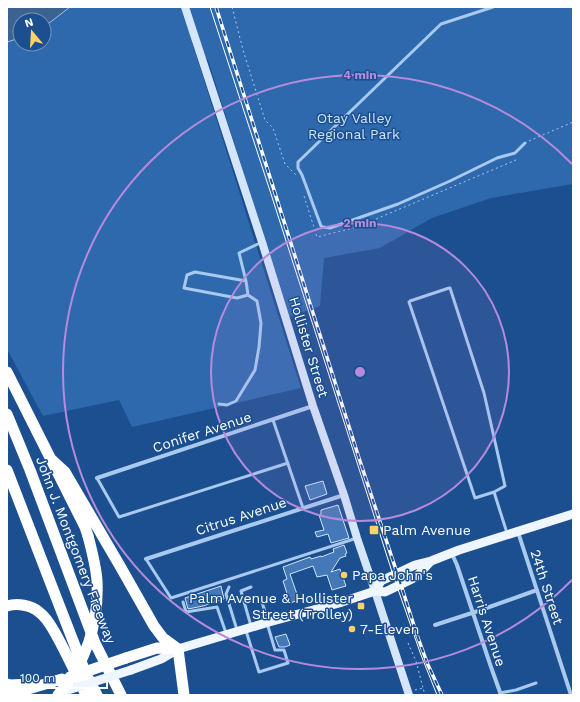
<svg xmlns="http://www.w3.org/2000/svg" width="580" height="702" font-family="'Work Sans',sans-serif">
<rect width="100%" height="100%" fill="#1b4f8f"/>
<path fill="#2e69ad" fill-rule="evenodd" d="M7,7H573V184L491,198L432,218L380,248L324,258L320,306L289,317L208,60L192,42L301,388L132,427L119,400L43,416L7,349ZM20,20H44V44H20Z"/>
<path fill="#3c6290" stroke="#9cc4f0" d="M7,7H70L44,27V20H20V38L7,42Z"/>
<path fill="#4478b7" stroke="#cfe3fa" d="M323,481L327,494L310,500L305,486Z
M338,505L349,538L331,543L328,534L317,537L315,532L324,530L319,515L321,514V510Z
M344,545L347,553L345,554L346,556L340,558L331,572L340,569L346,586L332,590L327,575L317,577L313,566L290,574L299,600L290,603L283,581L287,579L283,567L310,557L311,559L321,556V557L334,552L333,549Z
M221,586L224,599L203,606L188,609L185,598Z
M286,634L290,645L285,647H279L275,637Z"/>
<g fill="none" stroke-linecap="round" stroke-linejoin="round">
<path stroke="#a9c9ee" stroke-width="1" stroke-dasharray="2 3" stroke-linecap="butt" d="M232,7L243,50L265,120L273,128L285,164L296,175
M529,141L573,122
M304,196L317,237L357,227L516,160L517,157
M408,643L416,661L423,688
M415,690L423,688L425,695"/>
<path stroke="#a9c9ee" stroke-width="3" d="M493,7L441,24L298,162V168L302,175L321,226L323,227L330,228L398,204L450,181L497,158L515,153L525,143
M246,281L195,272L187,275L184,288L237,298L248,295L246,281L239,253L260,243
M449,288H450L484,393L505,486L494,492L475,498L409,302L410,301Z
M219,404L227,405L236,401L255,370L259,347L261,323L257,301L248,295
M273,420L303,508
M97,478L119,517L288,463
M494,492L507,533
M146,559L171,598L357,538
M229,587L226,594L237,630
M261,599L268,621
M183,602L186,612L217,607L226,633
M251,626L241,591L251,587
M246,631L259,672L288,663L284,650H275L267,623
M500,693L516,690L536,683"/>
<path stroke="#a9c9ee" stroke-width="4" d="M97,478L313,406
M518,532L571,695
M452,554L457,565L491,667L501,695
M146,559L344,495
M435,625L478,611L537,590"/>
<path stroke="#d6e6fa" stroke-width="8" d="M185,7L262,242L313,406L344,495L357,538L375,591L409,695"/>
<path stroke="#f0f6ff" stroke-width="9" d="M375,591L381,581L415,565L431,561L459,550L573,514
M131,670L161,659L178,649L269,622L339,603L375,591L385,592L412,579L417,576L431,561"/>
<path stroke="#fff" stroke-width="11" d="M7,372L85,527L88,536
M7,414L30,470L95,643L121,695
M51,459L65,472L120,566L154,626L163,638L178,649L184,695
M7,470L56,597L86,674L97,695
M7,606C17,603 31,605 39,612C46,617 50,624 54,631C66,652 76,674 86,695
M126,658L157,648L177,649
M7,684L10,685L31,684
M8,695L62,679"/>
<path stroke="#fff" stroke-width="1" d="M210,7L271,194L393,575L421,655L437,695"/>
<g stroke="#fff" stroke-width="3.5">
<path id="rail" d="M216,7L359,458L401,585L417,635L428,665L442,695"/>
</g>
<use href="#rail" stroke="#1b4f8f" stroke-width="2" stroke-dasharray="6" stroke-linecap="butt"/>
<path stroke="#f0f6ff" stroke-width="9" d="M68,690L131,670"/>
<path stroke="#fff" stroke-width="11" d="M70,677L126,658
M58,695C86,664 99,623 97,581C96,566 92,551 88,536"/>
</g>
<circle cx="360" cy="372" r="149" fill="#b68bdc" fill-opacity=".12"/>
<g fill="none" stroke="#b68bdc" stroke-width="2">
<circle cx="360" cy="372" r="149"/>
<path d="M572 580A297 297 0 1 1 572 164"/>
</g>
<g fill="#ffd166" stroke="#1b4f8f" stroke-width="1.5">
<rect x="369" y="525" width="10" height="10" rx="2"/>
<circle cx="344" cy="575" r="4"/>
<rect x="357" y="602" width="8" height="8" rx="2"/>
<circle cx="352" cy="629" r="4"/>
</g>
<g text-anchor="middle" stroke-width="3" stroke-linejoin="round" paint-order="stroke">
<g font-size="14" fill="#cfe3fa" stroke="#1b4f8f">
<text x="354" y="123">Otay Valley<tspan x="354" dy="16">Regional Park</tspan></text>
</g>
<g font-size="14" fill="#fff" stroke="#1b4f8f">
<text transform="translate(309 347) rotate(73)" y="5">Hollister Street</text>
<text transform="translate(202 432) rotate(-18)" y="5">Conifer Avenue</text>
<text transform="translate(241 516) rotate(-18)" y="5">Citrus Avenue</text>
<text transform="translate(76 550) rotate(69)" y="5">John J. Montgomery Freeway</text>
<text transform="translate(547 587) rotate(72)" y="5">24th Street</text>
<text transform="translate(487 621) rotate(72)" y="5">Harris Avenue</text>
</g>
<g font-size="14" fill="#fff" stroke="#1b4f8f" text-anchor="start">
<text x="383" y="535">Palm Avenue</text>
<text x="352" y="580">Papa John's</text>
<text x="353" y="603" text-anchor="end">Palm Avenue &amp; Hollister<tspan x="353" dy="16">Street (Trolley)</tspan></text>
<text x="360" y="634">7-Eleven</text>
</g>
</g>
<circle cx="360" cy="372" r="6" fill="#b68bdc" stroke="#1b4f8f" stroke-width="2"/>
<g font-size="12" text-anchor="middle" font-weight="bold" fill="#b68bdc" stroke="#1b4f8f" stroke-width="3" stroke-linejoin="round" paint-order="stroke">
<text x="360" y="79">4 min</text>
<text x="360" y="227">2 min</text>
</g>
<rect width="580" height="702" fill="none" stroke="#ffffff" stroke-width="16"/>
<g transform="translate(32 32) rotate(342)"><circle r="19" fill="#1b4f8f" stroke="#7695bc"/>
<path d="M0-3L7 15L0 10L-7 15Z" fill="#ffd166"/>
<text y="-6" font-size="11" font-weight="bold" text-anchor="middle" fill="#ffffff">N</text>
</g>
<path d="M14 682v6h93v-6" fill="none" stroke="#ffffff" stroke-width="2"/>
<text x="20" y="682" font-size="12" fill="#ffffff" stroke="#1b4f8f" stroke-width="3" paint-order="stroke">100 m</text>
</svg>
